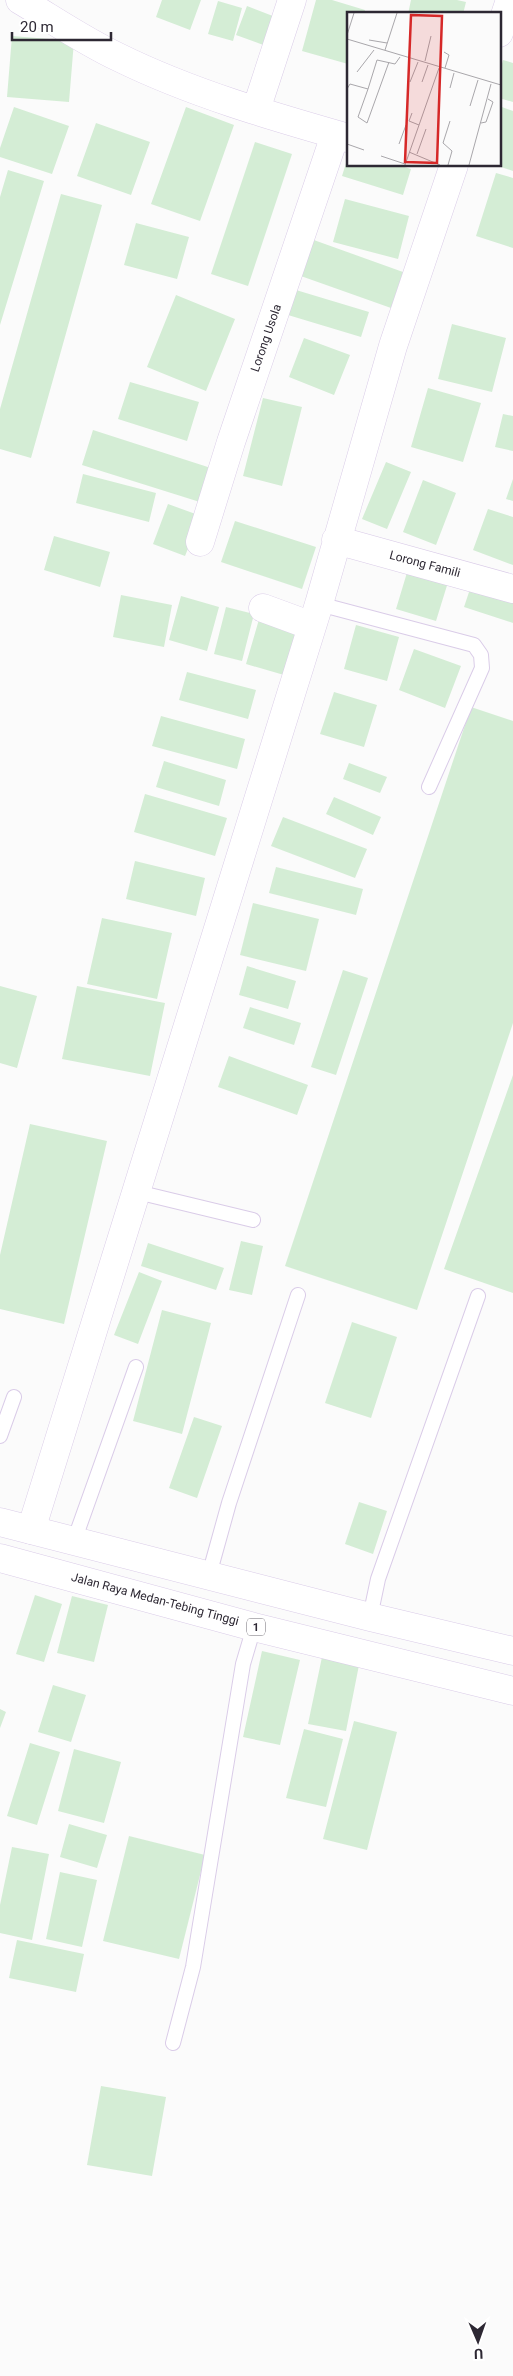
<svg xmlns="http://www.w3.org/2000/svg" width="513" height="2376" font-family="Roboto,sans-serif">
<rect width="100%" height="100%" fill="#fbfbfb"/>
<path fill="#d4edd5" d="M162,0H201L190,30L156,17Z
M316,0H332L365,10L364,14H348V64L302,51Z
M411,0H457L466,2L463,14H408Z
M218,1L242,8L233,41L208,34Z
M247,6L278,18L266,46L236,35Z
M12,36L74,41L69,102L7,97Z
M503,60L513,63V102L499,98V75Z
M499,106L513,111V171L495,165H499Z
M14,107L69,126L52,174L0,157V148Z
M186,107L234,125L200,221L151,204Z
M96,123L150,142L131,195L77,176Z
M255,142L292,154L248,286L211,274Z
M348,157V165H398L411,169L403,195L342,176Z
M8,170L44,181L0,325V197Z
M496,173L513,178V248L476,236Z
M61,194L102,205L31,458L0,449V409Z
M345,199L409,216L398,259L333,242Z
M136,223L189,237L177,279L124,265Z
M311,239L403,272L391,308L298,275Z
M296,290L369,312L361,337L288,315Z
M176,295L235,319L206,391L147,367Z
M452,324L506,338L492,392L438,379Z
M304,338L350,355L334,395L289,377Z
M130,382L199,402L187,441L118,419Z
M428,388L481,403L463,462L411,447Z
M263,398L302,407L282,486L243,476Z
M503,414L513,416V451L495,447Z
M93,430L214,469L203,503L82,465Z
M386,462L411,472L387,529L362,519Z
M83,474L156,493L149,522L76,503Z
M513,479V501L506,499Z
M423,480L456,493L436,545L403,532Z
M168,504L201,516L185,556L153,544Z
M488,509L513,517V565L473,550Z
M235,521L316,547L302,589L221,562Z
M54,536L110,552L100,587L44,570Z
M409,566L449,579L436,621L396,609Z
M471,586L513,599V623L464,607Z
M121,595L172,605L164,647L113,637Z
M181,596L219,607L207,651L169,640Z
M226,607L254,614L242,661L214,654Z
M260,616L299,628L284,675L246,664Z
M356,625L399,637L387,681L344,669Z
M414,649L461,666L445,708L399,690Z
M187,672L256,690L248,719L179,700Z
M334,692L377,705L364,747L320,734Z
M471,707L513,721V1023L417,1310L285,1266Z
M161,716L245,739L237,769L152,746Z
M164,761L226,780L219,806L156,787Z
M349,763L387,777L380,793L343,779Z
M145,794L227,818L215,856L134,832Z
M334,797L381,817L373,835L326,814Z
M283,817L367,849L355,878L271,846Z
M135,861L205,878L196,916L126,899Z
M276,867L363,889L356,915L269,893Z
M253,903L319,919L306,971L240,955Z
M102,918L172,933L157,999L87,984Z
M247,966L296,981L288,1009L239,995Z
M343,970L368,978L336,1075L311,1067Z
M0,986L37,996L17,1068L0,1063Z
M77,986L165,1003L150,1076L62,1059Z
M250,1007L301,1023L294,1045L243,1028Z
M229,1056L308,1085L297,1115L218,1087Z
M513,1075V1293L444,1269Z
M30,1124L107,1141L64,1324L0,1309V1255Z
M241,1241L263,1246L252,1295L229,1290Z
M148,1243L224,1268L216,1290L141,1266Z
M139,1272L162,1281L138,1344L114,1335Z
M162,1310L211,1323L182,1434L133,1421Z
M352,1322L397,1337L371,1418L325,1403Z
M194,1417L222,1426L197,1498L169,1488Z
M359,1502L387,1511L373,1554L345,1544Z
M35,1595L62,1604L44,1662L16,1654Z
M72,1596L108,1605L94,1662L57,1653Z
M262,1651L300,1660L280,1745L243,1737Z
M322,1657L359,1665L346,1731L308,1724Z
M53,1685L86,1695L71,1742L38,1732Z
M0,1709L6,1712L0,1728Z
M354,1721L397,1732L367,1850L323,1839Z
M304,1729L343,1739L326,1807L286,1798Z
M30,1743L60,1752L37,1825L7,1816Z
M74,1749L121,1762L104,1823L58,1811Z
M69,1824L107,1835L97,1868L60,1857Z
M129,1836L205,1855L179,1959L103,1941Z
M12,1847L49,1854L32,1940L0,1933V1905Z
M60,1872L97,1880L82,1947L46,1939Z
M17,1940L84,1954L76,1992L9,1978Z
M101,2086L166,2097L152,2176L87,2165Z"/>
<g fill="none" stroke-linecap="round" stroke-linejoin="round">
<g stroke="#dacce8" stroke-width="16">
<path id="service" d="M319,604L474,645L481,655L482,668L429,787
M137,1192L253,1220
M0,1436L14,1397
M74,1541L136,1367
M209,1575L229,1503L298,1295
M370,1617L378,1579L478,1296
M173,2043L193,1967L243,1664L254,1627"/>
</g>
<g stroke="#dacce8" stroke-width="29">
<path id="minor" d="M20,0C52,19 84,41 118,57C191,93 271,116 348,138
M499,33L510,0
M256,110L292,0
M336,540L513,589
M200,542L231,442L335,135
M263,608L312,626
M31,1530L319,604L393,346L454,165"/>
</g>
<g stroke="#dacce8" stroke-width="29">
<path id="trunk" d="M0,1522L370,1617L513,1651
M0,1558L254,1627L513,1691"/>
</g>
<use href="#service" stroke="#fff" stroke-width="14"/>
<use href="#minor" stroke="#fff" stroke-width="28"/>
<use href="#trunk" stroke="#fff" stroke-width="28"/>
</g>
<g text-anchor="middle" stroke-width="4.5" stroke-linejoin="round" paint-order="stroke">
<rect fill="#fff" stroke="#6c6870" stroke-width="1" x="247" y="1618.5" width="18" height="17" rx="4"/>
<g font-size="11" font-weight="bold" fill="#2d2833">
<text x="256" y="1631">1</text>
</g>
<g font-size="12" fill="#2d2833" stroke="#fff">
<text transform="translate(266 338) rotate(-71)" y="4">Lorong Usola</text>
<text transform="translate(425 564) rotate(15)" y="4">Lorong Famili</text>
<text transform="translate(155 1599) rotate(15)" y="4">Jalan Raya Medan-Tebing Tinggi</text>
</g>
</g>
<g transform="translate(347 12)">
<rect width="154" height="154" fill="#fbfbfb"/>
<path fill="none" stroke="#a9a7ab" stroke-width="1" d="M0,23L7,1M0,27L154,73M22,28L40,31M38,38L50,1M97,40L102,43L98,56M78,49L84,24M10,60L27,38M63,70L71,50M75,70L81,53M103,76L107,61M0,77L3,72L21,77L30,48L48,52L53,45M21,77L11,105L20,111L42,50M123,94L131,68M65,101L62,109L72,113M134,111L139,110L146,90L141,87M0,132L17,138M52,132L59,113M62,140L93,153M70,142L79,117M34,144L58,152M58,153L92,56M101,153L105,139L96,131L103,109M122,153L144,72"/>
<path fill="#d62828" fill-opacity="0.15" stroke="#d62828" stroke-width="2.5" d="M64,3L95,4L90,151L58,150Z"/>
<rect width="154" height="154" fill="none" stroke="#2d2833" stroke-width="2.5"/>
</g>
<g transform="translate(478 2341) rotate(178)" stroke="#ffffff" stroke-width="4" paint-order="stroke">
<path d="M0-4L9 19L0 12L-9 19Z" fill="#2d2833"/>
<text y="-8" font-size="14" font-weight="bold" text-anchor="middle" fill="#2d2833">U</text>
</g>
<path d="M12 32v8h99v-8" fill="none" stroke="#2d2833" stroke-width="2.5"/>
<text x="20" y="32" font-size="15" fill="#2d2833" stroke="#ffffff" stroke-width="4" paint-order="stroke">20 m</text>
</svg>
